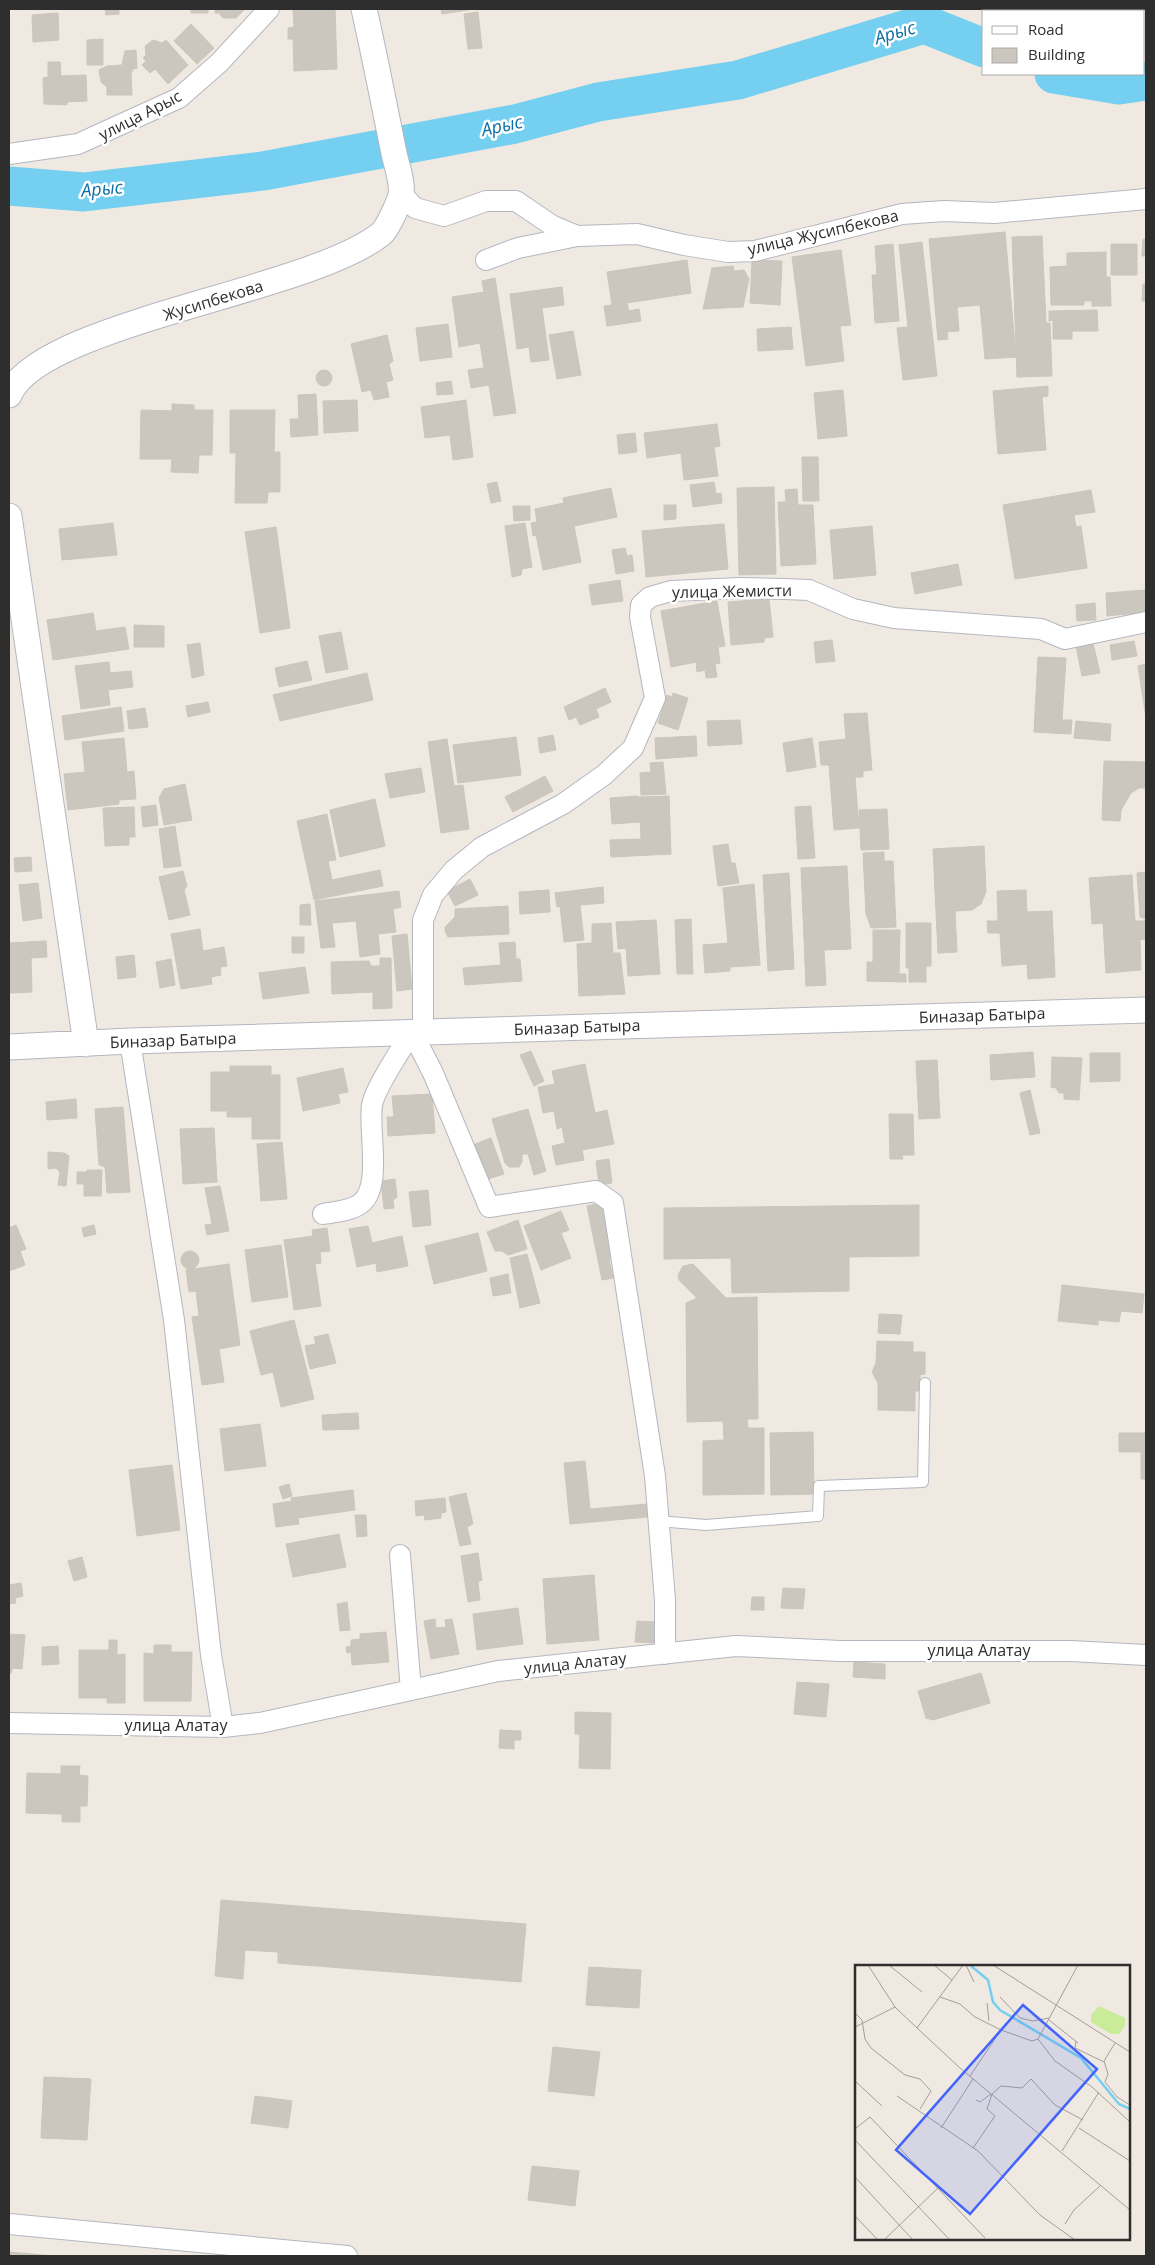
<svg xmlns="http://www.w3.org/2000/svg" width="1155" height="2265" font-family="'Open Sans',sans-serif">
<rect width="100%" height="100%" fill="#efe9e1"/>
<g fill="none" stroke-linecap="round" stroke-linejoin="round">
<path stroke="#75cff0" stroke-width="39" d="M1054,74L1119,85L1146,81
M9,186L84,192L263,171L515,124L598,102L738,80L924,24L984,48"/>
</g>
<path fill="#cbc7bf" stroke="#cbc5ba" d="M105,9H119V14L106,15Z
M191,9H208V13H191Z
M215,9H245L236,18H223L219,13H215Z
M293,9H335L337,69L294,71L293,39H288V28L294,27Z
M441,9H474L442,14Z
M478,12L482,48L468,49L464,14Z
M58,13L59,40L33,42L32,15Z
M191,24L214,48L197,64L174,41Z
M103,39V65H87V40Z
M153,40L162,43L166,40L188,65L168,84L155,69L150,73L142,65L146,61L143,58L146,55L145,46Z
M136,50L137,68L133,69L131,74L132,95H107V87L101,82L99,70L107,66L122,65L125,51Z
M48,62H60L61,76L86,75L87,101L67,102V105L44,104L43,78L48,77Z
M1005,232L1016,357L985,359L980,305L957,307L959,331L947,332L948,339L938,340L929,239Z
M1042,236L1046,323H1050L1052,376L1017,377L1012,237Z
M1143,239H1146V256H1142Z
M922,242L937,376L903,380L897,328L908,327L899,245Z
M893,244L899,321L875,323L872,275H877L875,246Z
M1111,244H1137V275H1111Z
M841,250L851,325L840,326L844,361L806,366L792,257Z
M1106,252V277H1110L1111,306H1092V301H1084V305H1051L1050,267L1067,266V253Z
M687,260L691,293L627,303L629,311L639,309L641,321L607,326L604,306L612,305L607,272Z
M752,260L782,261L780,305L750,303Z
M733,266L734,271L744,270L749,279L743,307L703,309L712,268Z
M495,278L516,413L494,416L489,385L471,388L468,370L484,368L480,343L459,347L452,297L484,292L482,281Z
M1143,284H1146V301H1142Z
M562,287L564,305L542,308L549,360L531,362L529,347L517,349L510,294Z
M1097,310L1098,331H1072V339H1053V320L1049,321V311Z
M448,324L452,357L420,361L416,328Z
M791,327L793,349L758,351L757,329Z
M573,331L581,375L557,379L549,335Z
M387,335L393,361L389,364L393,380L386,382L389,397L374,400L371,390L362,392L351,344Z
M316 378a8 8 0 1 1 16 0a8 8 0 1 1-16 0Z
M451,381L453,394L437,395L436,383Z
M1048,386V396L1042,397L1046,450L998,454L993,391Z
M843,390L847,436L818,439L814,393Z
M316,394L318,435L291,437L290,419H299L298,395Z
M357,400L358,431L324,433L323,401Z
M466,400L473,457L453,460L450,435L425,438L421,407Z
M172,404L194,405V410H213L212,455H199L198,473L171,472L172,459H140L141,410L172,411Z
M230,410H275L274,452H280V492H268L267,503H235L236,453H230Z
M717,424L720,446L714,447L718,476L684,480L681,453L647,458L644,433Z
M635,433L637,452L619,454L617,435Z
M802,457H818L819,501H803Z
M497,482L501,501L491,503L487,484Z
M714,482L716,494L721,493L722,503L693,507L690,485Z
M774,487L776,574L739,575L737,488Z
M611,488L617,517L574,526L581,562L543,570L536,535L533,536L531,523L537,522L535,509L564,503L563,498Z
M797,489L798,505H813L816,564L781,566L778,502H786L785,490Z
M1091,490L1095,512L1074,515L1076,527L1081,526L1087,568L1015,579L1003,505Z
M664,505H676V519L664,520Z
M513,506H530V520L514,521Z
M113,523L117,555L62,560L59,529Z
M525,523L532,567L522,569L521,575L512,577L505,526Z
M724,524L728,569L688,573L684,527Z
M872,526L876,575L834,579L830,530Z
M276,527L290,628L260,633L245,532Z
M684,527L688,573L646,577L642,531Z
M625,548L627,556L632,555L634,571L616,574L612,550Z
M958,564L962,585L915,594L911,573Z
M620,580L623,601L592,605L589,585Z
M1146,590V612L1107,616L1106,593Z
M769,599L773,637L764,638V642L731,645L728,602Z
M717,601L725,646L718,647L720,663L715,664L717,677L706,678L705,670L697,672L696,662L671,667L661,611Z
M1095,603L1096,620L1077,621L1076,605Z
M93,613L96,631L125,627L129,649L53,660L47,620Z
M134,625L164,626V647H134Z
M341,632L348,669L326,673L319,636Z
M832,640L835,661L816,663L814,642Z
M1134,641L1137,656L1112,660L1110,645Z
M200,643L204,675L192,678L187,645Z
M1093,643L1100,673L1082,676L1076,646Z
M1038,657L1066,658L1062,720H1072L1071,734L1034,732Z
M307,661L312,680L279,687L275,668Z
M109,662L110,673L131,671L133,687L108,690L110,705L81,709L75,666Z
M1146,664V718L1138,666Z
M367,673L373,700L280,721L273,695Z
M605,688L611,702L596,709L599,717L580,725L576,717L569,720L564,707Z
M673,693L688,698L678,730L658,723L667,695L672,697Z
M208,702L210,712L188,717L186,706Z
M121,707L124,731L65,740L62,716Z
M145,708L148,727L129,729L127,711Z
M867,713L872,770L863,771V777H855L859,828L834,830L829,765H821L819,742L846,739L844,714Z
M740,720L742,744L708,746L707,721Z
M1076,721L1111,724L1110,741L1074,738Z
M553,735L556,750L540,753L538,738Z
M696,736L697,756L656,759L655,738Z
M516,737L521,775L458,783L453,745Z
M124,738L127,772L134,771L136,799L119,800V804L68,810L64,774L85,772L82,742Z
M812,738L816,767L787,772L783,743Z
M447,739L454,786L463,785L469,829L441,833L428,742Z
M1104,761L1146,762V788H1139L1131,793L1121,810L1120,821L1102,820Z
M663,762L666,794L641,795L640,773L651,772L650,763Z
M421,768L425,792L390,798L385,774Z
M545,776L553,791L513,812L505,797Z
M185,784L192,820L164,825L159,798L164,789Z
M638,796L640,822L612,824L610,798Z
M669,796L671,854L611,857L610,840L641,839L639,797Z
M375,799L385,846L340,857L330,810Z
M156,805L158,825L143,827L141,807Z
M811,806L815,858L798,859L795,807Z
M134,807L135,837H129V845L105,846L103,808Z
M887,809L889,849L861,850L859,810Z
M327,814L336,860L328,861L332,880L380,870L383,886L314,900L297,821Z
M175,826L181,866L164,868L159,829Z
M728,844L731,863H735L739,883L718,886L713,846Z
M984,846L986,892L981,904L972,910L955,911L957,952L938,953L933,849Z
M884,852V861H893L896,927L871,928L866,914L863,853Z
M31,857L32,871L15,872L14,858Z
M847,866L851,949L824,950L826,985L806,986L801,868Z
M183,871L187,886L184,890L190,915L169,920L159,877Z
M1146,872V919L1140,917L1137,873Z
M789,873L794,969L768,971L763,875Z
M1132,875L1135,921H1146V939L1140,940L1141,970L1106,973L1103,923L1092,924L1089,878Z
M470,879L478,895L455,906L447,891Z
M38,883L42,918L23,921L19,885Z
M754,884L760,965L730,967L723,888Z
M603,887L604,903L580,905L584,940L564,942L560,906L557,907L555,893Z
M549,890L550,912L520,914L519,892Z
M1026,890L1027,912L1052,911L1055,977L1028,979L1027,964L1002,966L1000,933H988L987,921H998L997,891Z
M399,891L401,907L393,909L396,932L378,934L380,954L360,957L356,921L332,923L335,947L321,948L315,901Z
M310,904L311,925H300V905Z
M508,906L509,934L448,937L445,931V927L455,917V909Z
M691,919L693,974H677L675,920Z
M656,920L660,974L628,976L626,948L618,949L616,922Z
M611,923L613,953H620L625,994L579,996L577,944L592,943V924Z
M906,923H931V966H926V982H909V968H906Z
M200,929L203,951L224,947L227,966L220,967L221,975L211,977L212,984L181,989L171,934Z
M873,930H900L899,974H906V982L867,981V962H873Z
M407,934L412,989L397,991L392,936Z
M292,937H304V953H292Z
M46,941L47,957L31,958L32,992L9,993V943Z
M515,942L516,959H520L522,981L465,985L463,968L501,965L499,943Z
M728,943L730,971L705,973L703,945Z
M134,955L136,977L118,979L116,957Z
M380,958H391L392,1008L373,1009V992L332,994L331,962L369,961L371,966H380Z
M171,959L175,985L160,988L156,962Z
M305,967L309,993L263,999L259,973Z
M531,1051L544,1081L534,1086L520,1055Z
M1033,1052L1035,1077L991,1080L990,1055Z
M1090,1053H1120V1081L1090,1082Z
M1052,1057L1082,1058L1079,1100L1064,1099V1093H1059L1056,1088L1051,1087Z
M937,1060L940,1118L919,1119L916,1061Z
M585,1064L595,1113L607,1110L614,1144L582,1150L584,1160L556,1165L552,1146L565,1143L562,1127L557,1129L554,1111L543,1113L538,1087L555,1084L552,1071Z
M230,1066H271V1075H280V1139H252V1117H227V1111H211V1072H230Z
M343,1068L348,1092L338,1094L340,1103L303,1111L297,1078Z
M1030,1090L1040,1133L1030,1135L1020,1093Z
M432,1094L435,1133L388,1136L387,1117H394L392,1096Z
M76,1099L77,1118L47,1120L46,1102Z
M123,1107L130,1192L107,1193L105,1167L99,1165L95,1109Z
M528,1109L546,1171L534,1175L528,1154H522V1162L519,1167H509L505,1163L492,1119Z
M889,1114H913L914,1155H902L903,1159H890Z
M214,1128L217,1182L183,1184L180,1129Z
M491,1138L504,1174L488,1179L475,1144Z
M282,1142L287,1199L261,1201L257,1144Z
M48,1152L64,1153L69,1156L66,1186L58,1185L60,1172L56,1168L48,1169Z
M609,1159L612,1183L599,1185L596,1161Z
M87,1170H102L101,1196H84V1184H77V1172H87Z
M395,1179L397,1197L393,1200L394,1208L384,1209L381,1181Z
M220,1186L229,1231L207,1235L205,1225L212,1224L205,1188Z
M428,1190L431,1225L413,1227L409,1192Z
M601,1203L612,1258L609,1259L613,1278L602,1280L587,1206Z
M919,1205V1256L849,1257V1291L732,1293L731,1258L664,1259V1208Z
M561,1211L569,1230L561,1233L571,1258L541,1270L524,1226Z
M518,1220L527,1249L508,1255L502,1251H495L487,1232Z
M16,1225L26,1249L20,1251L25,1265L9,1271V1228Z
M94,1225L96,1234L84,1237L82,1228Z
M368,1226L372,1243L402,1236L408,1266L377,1272L376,1263L357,1267L349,1229Z
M327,1228L330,1251L320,1252L321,1263L315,1264L321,1306L294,1310L284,1240L313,1236L312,1230Z
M478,1233L487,1271L463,1277L454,1239Z
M454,1239L463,1277L434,1284L425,1246Z
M281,1245L288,1297L252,1302L245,1250Z
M181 1260a9 9 0 1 1 18 0a9 9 0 1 1-18 0Z
M527,1254L540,1303L520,1308L510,1258Z
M229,1264L240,1345L219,1349L224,1382L202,1385L192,1317L199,1316L196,1291L189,1292L186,1270Z
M693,1264L726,1298L757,1297L758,1419H747L748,1428H764V1494L703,1495V1441L724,1440L723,1421L687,1422L686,1303L697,1298L679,1280L678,1275L683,1266Z
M508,1274L511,1293L493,1296L490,1278Z
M1062,1285L1144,1294L1142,1313L1121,1311L1119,1322L1098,1320V1325L1058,1321Z
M879,1314L902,1315L900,1334L878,1333Z
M294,1320L314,1399L281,1407L273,1372L261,1375L250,1331Z
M328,1334L336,1363L310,1369L305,1346L316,1344L314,1337Z
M877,1341L913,1342V1352H925V1374L920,1375V1391H915V1411L878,1410V1383L872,1372L876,1363Z
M358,1413L359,1429L323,1430L322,1415Z
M260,1424L266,1466L225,1471L220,1429Z
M813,1432L814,1494L771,1495L770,1433Z
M1119,1433H1146V1479H1141V1452H1119Z
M585,1461L590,1509L647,1504L648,1517L570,1524L564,1463Z
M172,1465L180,1530L137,1536L129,1470Z
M289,1484L292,1496L283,1499L279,1487Z
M353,1490L355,1510L298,1518L299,1524L276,1527L273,1504L292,1501L291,1498Z
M466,1493L473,1524L467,1527L471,1544L460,1546L449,1497Z
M445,1498L446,1512L441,1513V1518L425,1520L424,1515L416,1516L415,1501Z
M355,1515H366L367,1536L357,1537Z
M339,1534L346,1567L293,1577L286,1544Z
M478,1553L482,1580L478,1582L480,1600L468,1602L461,1556Z
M82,1557L87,1577L74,1581L68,1561Z
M594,1575L599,1640L547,1644L543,1579Z
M21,1583L23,1596L15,1598L16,1603L9,1604V1585Z
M783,1588L805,1589L803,1609L781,1608Z
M752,1597H764V1610H751Z
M347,1602L350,1630L340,1631L337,1604Z
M518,1608L523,1644L477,1650L473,1614Z
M435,1619L436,1628L446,1627L445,1620L452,1619L459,1654L431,1659L424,1621Z
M637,1621L655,1622L654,1643L635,1642Z
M386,1632L389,1662L352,1665L351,1652L347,1653L346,1647L351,1646V1640L360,1639V1634Z
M9,1634L25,1635L22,1669L13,1668L11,1673H9Z
M109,1640H117V1655L125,1654V1703H107V1698H79V1650H109Z
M154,1645H171V1652H192L191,1701H144V1653L154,1654Z
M58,1646L59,1664L42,1665V1647Z
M854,1662L885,1664V1679L853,1677Z
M981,1673L990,1703L933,1720L926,1718L918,1691Z
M797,1682L829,1684L826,1717L794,1714Z
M575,1712L611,1713L610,1769L579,1768L580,1734H575Z
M500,1730L521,1731V1740H514V1749L499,1748Z
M61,1766H80L79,1775L88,1776L87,1806H80V1822H62V1814L26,1813L27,1773L61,1774Z
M221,1900L526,1924L521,1982L278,1963V1952L245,1950L243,1979L215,1976Z
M589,1967L641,1970L639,2008L586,2005Z
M553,2047L600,2052L594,2096L548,2091Z
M44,2077L91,2079L87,2140L41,2138Z
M255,2096L292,2101L288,2128L251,2123Z
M532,2166L579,2171L575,2206L528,2200Z
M10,2252L54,2256H9Z"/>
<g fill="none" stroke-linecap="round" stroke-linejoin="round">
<g stroke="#b4b7c1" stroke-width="12">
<path id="service" d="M658,1521L706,1525L818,1516L819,1486L923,1482L925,1383"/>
</g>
<g stroke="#b4b7c1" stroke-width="22">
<path id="minor" d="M9,154L78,144L179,98L219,63L269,9
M401,193L415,208L444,216L486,201H516L553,226L577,236L637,234L684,245L728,252L755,251L902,214L944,211L994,213L1146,199
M486,260L518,248L577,236
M412,1032L433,1073L489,1207L596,1191L613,1203L655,1476L665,1600V1654
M423,1032V920L433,895L454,870L482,847L563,804L604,775L633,748L655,698L640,617L641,605L650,597L671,591L739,588L785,589L809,590L853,609L894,618L1041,629L1065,639L1146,622
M130,1041L174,1320L211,1655L223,1727
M323,1214C335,1212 350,1211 360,1204C383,1188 368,1131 372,1105C375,1088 402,1048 412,1032
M400,1555L411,1690
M9,1723L223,1727L260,1723L498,1671L736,1646L840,1651H1070L1146,1655
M9,2224L347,2256"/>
</g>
<g stroke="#b4b7c1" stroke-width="27">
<path id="tertiary" d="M9,395C39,323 308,292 381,234C387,230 400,201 401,194C403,182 396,164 394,153C384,105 375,57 364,9
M9,516L86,1044
M9,1047L130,1041L1146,1010"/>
</g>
<use href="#service" stroke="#fff" stroke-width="10"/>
<use href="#minor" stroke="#fff" stroke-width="20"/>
<use href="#tertiary" stroke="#fff" stroke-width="25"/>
</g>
<g text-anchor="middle" stroke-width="5" stroke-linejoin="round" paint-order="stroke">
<g font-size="16" fill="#2e2e2e" stroke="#fff">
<text transform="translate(140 115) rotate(-27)" y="6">улица Арыс</text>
<text transform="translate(823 232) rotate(-13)" y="6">улица Жусипбекова</text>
<text transform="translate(213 300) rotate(-17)" y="6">Жусипбекова</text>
<text transform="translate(732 591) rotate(-1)" y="6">улица Жемисти</text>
<text transform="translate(982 1015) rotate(-2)" y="6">Биназар Батыра</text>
<text transform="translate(577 1027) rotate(-2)" y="6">Биназар Батыра</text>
<text transform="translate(173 1040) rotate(-2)" y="6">Биназар Батыра</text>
<text x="979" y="1656">улица Алатау</text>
<text transform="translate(575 1663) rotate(-6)" y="6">улица Алатау</text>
<text x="176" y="1731">улица Алатау</text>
</g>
<g font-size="18" font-style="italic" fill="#0d6fa3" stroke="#fff">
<text transform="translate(895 33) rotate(-16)" y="6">Арыс</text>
<text transform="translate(502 126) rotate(-12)" y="6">Арыс</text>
<text transform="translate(102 189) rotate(-5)" y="6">Арыс</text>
</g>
</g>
<g transform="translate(855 1965)">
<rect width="275" height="275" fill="#efe9e1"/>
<path d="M244,41L270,53V61L264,69H256L236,57V50Z" fill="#c9ec9a"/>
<path fill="none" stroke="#75cff0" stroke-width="2.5" d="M115,0L133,15L138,37L145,45L226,93L264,139L275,144"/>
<path fill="none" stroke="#a29e99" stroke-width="1" d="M13,0L40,42M34,0L67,27M79,0L97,15M111,0L119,17M138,0L275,87M85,32L105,39L120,52L146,65L177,76L183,74M145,32L165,53L178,56L194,53M132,38L134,56M0,48L7,55L10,74L16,83L50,110L65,114L76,126L65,144M194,55L223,78M0,62L40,42L62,63L108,0M62,63L105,103L275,245M183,74L200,96L237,122L275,157M183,74L223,0M221,76L220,83L249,97M260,78L249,96L253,109L250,117L262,132L275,140M115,111L146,65M0,116L27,141M137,129L146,121L167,123L176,114L200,140L228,155M42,131L123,186L185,250L220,275M121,135L125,137L136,129M86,163L118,114M224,163L275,196M0,164L15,152L130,273M0,175L95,275M118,183L140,151L132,144L137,129M207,186L244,127M0,212L58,275M0,251L23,275M210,259L219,245L246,220M29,275L83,223"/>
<path fill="#4264fb" fill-opacity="0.15" stroke="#4264fb" stroke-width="2.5" d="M168,40L242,104L115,249L41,185Z"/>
<rect width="275" height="275" fill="none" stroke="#2e2e2e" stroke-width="2.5"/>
</g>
<rect width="1155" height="2265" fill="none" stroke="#2e2e2e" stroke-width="20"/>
<rect x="982" y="10" width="162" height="65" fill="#ffffff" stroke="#ababab"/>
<rect x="992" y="26" width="25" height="8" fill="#ffffff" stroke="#ababab"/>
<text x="1028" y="35" font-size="15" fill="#2e2e2e">Road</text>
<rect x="992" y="48" width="25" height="15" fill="#cbc7bf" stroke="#ababab"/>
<text x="1028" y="60" font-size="15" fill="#2e2e2e">Building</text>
</svg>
